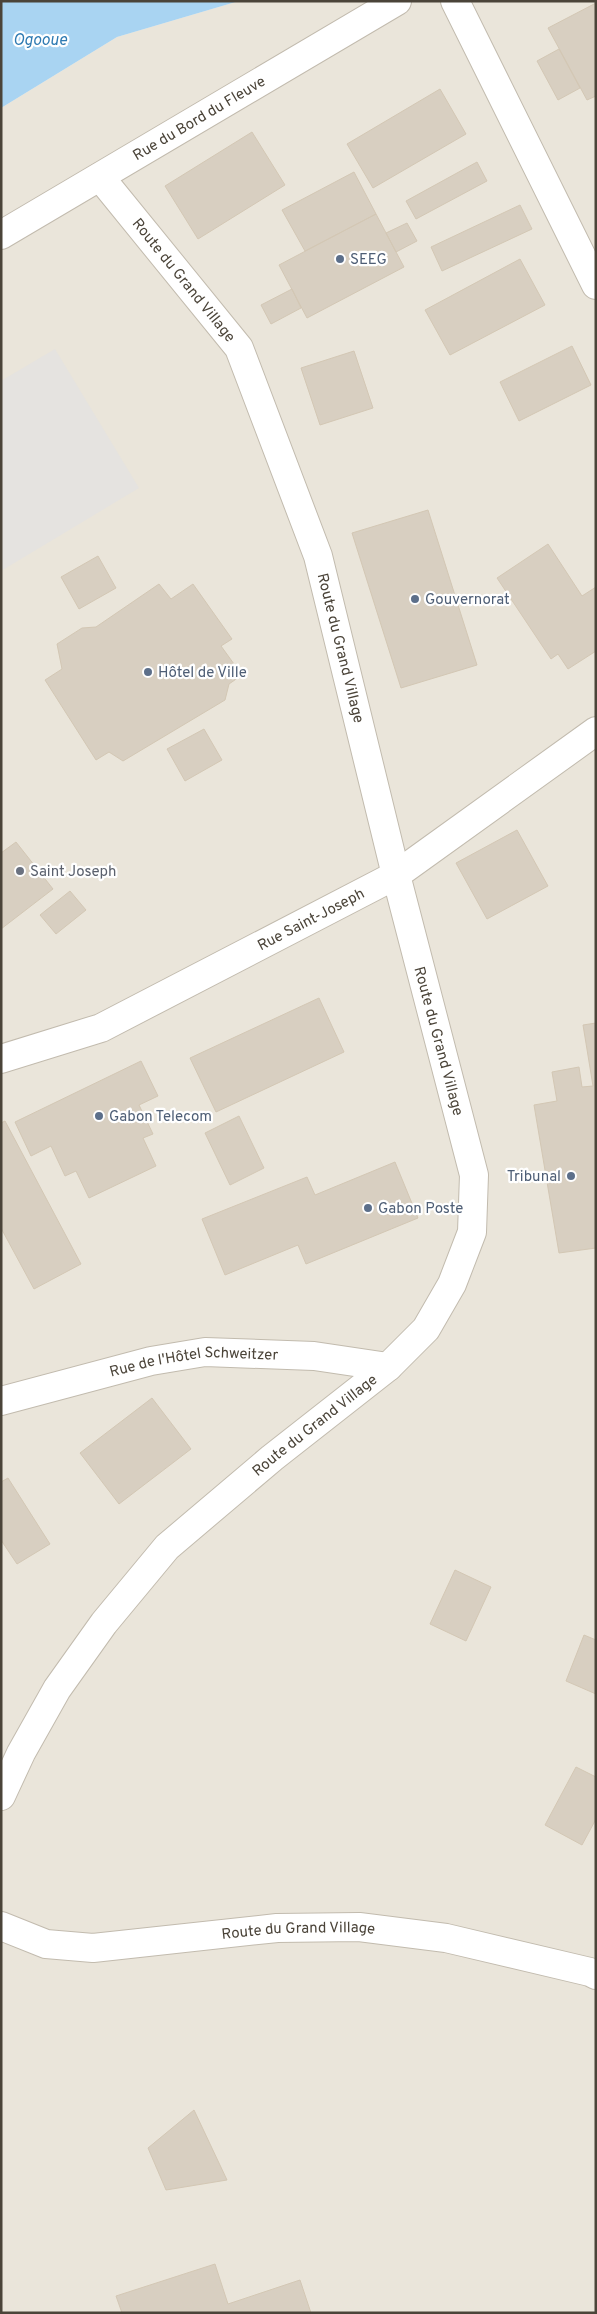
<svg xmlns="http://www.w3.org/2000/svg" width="597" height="2314" font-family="Overpass,sans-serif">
<rect width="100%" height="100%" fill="#f6f3ec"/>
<path fill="#eae5da" d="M239,1H596V2313H1V108L117,37Z"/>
<path fill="#e5e3e0" d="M55,349L139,488L1,571V381Z"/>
<path fill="#a9d4f2" d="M1,1H239L117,37L1,108Z"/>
<path fill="#d8cfc1" stroke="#d3c7b4" d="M596,3V96L587,100L548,28Z
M559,49L580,88L558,100L537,61Z
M440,89L466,134L373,188L347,144Z
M252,132L285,185L198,239L165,186Z
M477,162L487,181L416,219L406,201Z
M354,172L376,214L305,251L282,210Z
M520,205L532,229L442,271L431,247Z
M376,214L404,267L307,318L279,265Z
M407,223L417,241L396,252L386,233Z
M520,259L545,305L450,355L425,310Z
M292,289L301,308L271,324L261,305Z
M572,346L591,385L519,421L500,382Z
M354,351L373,408L320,425L301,368Z
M428,510L477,665L401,688L352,533Z
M548,544L582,596L596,587V651L568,669L558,654L551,659L497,578Z
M98,556L116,588L79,609L61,577Z
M159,584L171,599L193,584L232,639L221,646L242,675L229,684L225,700L123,761L109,752L96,760L45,680L62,669L57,644L82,628L96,627Z
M204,729L222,760L185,781L167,749Z
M517,830L548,886L487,919L456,863Z
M16,842L53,889L1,929V853Z
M70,891L86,910L56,934L40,915Z
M319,998L344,1052L216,1112L190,1058Z
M596,1023V1248L559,1253L534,1105L557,1101L552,1072L579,1067L582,1087L593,1086L583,1025Z
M141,1061L158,1096L139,1105L153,1134L143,1138L156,1166L89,1198L76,1171L65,1176L51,1146L31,1156L15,1122Z
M239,1116L264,1168L230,1185L205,1133Z
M5,1121L81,1264L34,1289L1,1228V1123Z
M395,1162L418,1218L306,1264L298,1245L225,1275L202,1219L307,1177L315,1195Z
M152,1398L191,1449L119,1504L80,1453Z
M8,1478L50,1544L17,1564L1,1540V1482Z
M455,1570L491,1587L466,1641L430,1624Z
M584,1635L596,1640V1694L566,1681Z
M576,1767L596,1777V1819L582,1845L545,1825Z
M194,2110L227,2180L166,2190L148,2148Z
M215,2264L228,2304L300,2280L311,2313H122L116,2296Z"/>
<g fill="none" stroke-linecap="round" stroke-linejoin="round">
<g stroke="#c2bbae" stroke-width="30">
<g id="minor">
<path d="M455,1L596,285"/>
<path id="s1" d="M1,1059L101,1028L396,875L596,731"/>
<path id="s2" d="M1,1401L151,1361L205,1352L314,1356L388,1367"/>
</g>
</g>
<g stroke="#c2bbae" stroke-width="30">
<g id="tertiary">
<path id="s3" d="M1,235L397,1"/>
<path id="s4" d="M1,1796L21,1753L57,1689L104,1623L167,1547L272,1458L388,1367L426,1329L452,1284L472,1232L474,1175L396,875L318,556L239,348L100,177"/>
<path id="s5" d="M1,1926L46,1944L93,1948L277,1928L359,1927L446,1938L590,1972L596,1975"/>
</g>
</g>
<use href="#minor" stroke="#fff" stroke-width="28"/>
<use href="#tertiary" stroke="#fff" stroke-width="28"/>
</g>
<g fill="#5c6f8a" stroke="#fff" stroke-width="2">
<circle cx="340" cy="259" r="5"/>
<circle cx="415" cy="599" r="5"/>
<circle cx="148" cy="672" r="5"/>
<circle cx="99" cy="1116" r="5"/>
<circle cx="571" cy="1176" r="5"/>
<circle cx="368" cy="1208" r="5"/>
</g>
<circle fill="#6b7280" stroke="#fff" stroke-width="2" cx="20" cy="871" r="5"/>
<g text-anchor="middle" stroke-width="4.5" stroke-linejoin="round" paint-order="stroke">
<g font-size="15" fill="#4b4439" stroke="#fff">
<text dy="5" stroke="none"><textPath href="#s3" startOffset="230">Rue du Bord du Fleuve</textPath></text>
<text transform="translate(184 280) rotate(51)" y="5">Route du Grand Village</text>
<text transform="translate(341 648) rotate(76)" y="5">Route du Grand Village</text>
<text dy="5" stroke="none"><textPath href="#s1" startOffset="341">Rue Saint-Joseph</textPath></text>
<text transform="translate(439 1041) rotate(75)" y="5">Route du Grand Village</text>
<text dy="5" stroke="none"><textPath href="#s2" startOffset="198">Rue de l'Hôtel Schweitzer</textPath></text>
<text dy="5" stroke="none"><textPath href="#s4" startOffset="492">Route du Grand Village</textPath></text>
<text dy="5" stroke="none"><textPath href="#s5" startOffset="302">Route du Grand Village</textPath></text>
</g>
<g font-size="15" fill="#4e5e75" stroke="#fff" text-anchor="start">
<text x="350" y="264">SEEG</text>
<text x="425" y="604">Gouvernorat</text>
<text x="158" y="677">Hôtel de Ville</text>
<text x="109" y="1121">Gabon Telecom</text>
<text x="561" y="1181" text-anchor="end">Tribunal</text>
<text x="378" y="1213">Gabon Poste</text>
</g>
<g font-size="15" fill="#5b616d" stroke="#fff" text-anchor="start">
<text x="30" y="876">Saint Joseph</text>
</g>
<g font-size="16" font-style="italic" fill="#2e7ab2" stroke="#fff">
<text x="40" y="45">Ogooue</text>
</g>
</g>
<rect width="597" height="2314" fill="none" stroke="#4b4439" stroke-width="5"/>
</svg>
